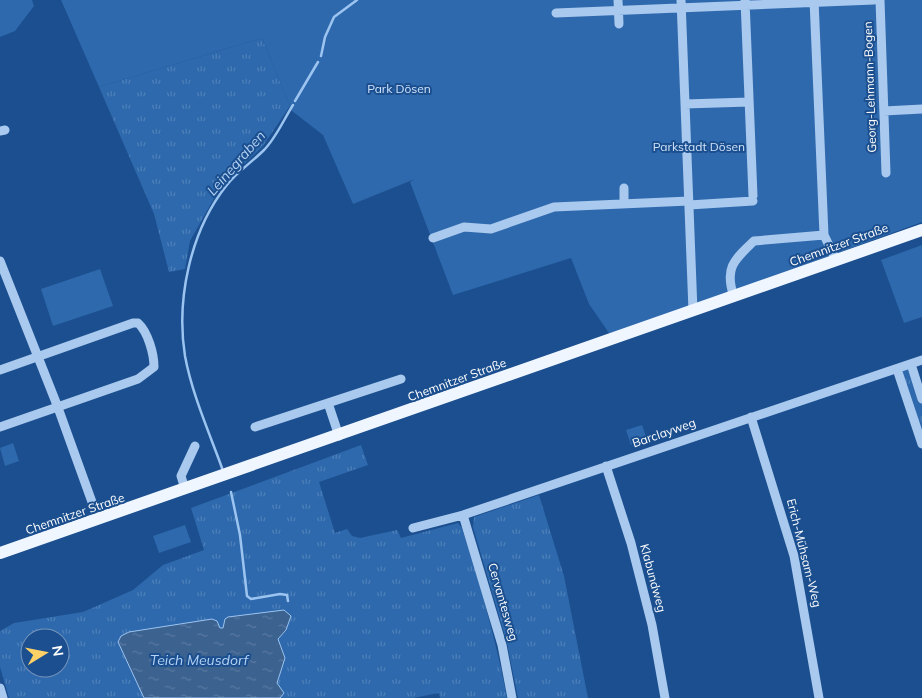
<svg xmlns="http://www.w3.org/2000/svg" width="922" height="698" font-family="Mulish,sans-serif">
<defs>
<pattern id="grass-tufts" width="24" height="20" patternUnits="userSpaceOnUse" patternTransform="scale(1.25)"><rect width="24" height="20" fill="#2e69ad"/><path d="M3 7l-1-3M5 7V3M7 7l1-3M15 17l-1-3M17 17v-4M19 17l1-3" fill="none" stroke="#4d80b9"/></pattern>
<pattern id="water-ripples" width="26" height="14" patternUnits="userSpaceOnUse" patternTransform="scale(1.25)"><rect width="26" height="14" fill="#3c6290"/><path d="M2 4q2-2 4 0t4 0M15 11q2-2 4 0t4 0" fill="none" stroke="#597aa1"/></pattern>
</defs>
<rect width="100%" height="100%" fill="#1b4f8f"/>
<path fill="url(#grass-tufts)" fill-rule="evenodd" d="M262,38L290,106L263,146L231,177L213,200L190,241L185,269L169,272L154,214L99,87Z
M911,364L922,399V444L897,369Z
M361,445L368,465L319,482L335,533L347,529L352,536L360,538L397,530L401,538L458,523L462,528C480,584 496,640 507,698H440L439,693L413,698H280L284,693L277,683L285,658L278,639L287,630L220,628L218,626L142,691L144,698H9L0,667V631L14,623L83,612L133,590L163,565L204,550L191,508ZM30,638H60V668H30Z
M539,495L564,576L588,698H518L507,643L473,527L474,517Z"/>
<path fill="#2e69ad" d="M0,0H32L34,6L15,31L0,37Z
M61,0H922V222L611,336L589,304L571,258L453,295L410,182L415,179L353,204L323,135L292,111L262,38L99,87Z
M922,245V317L904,323L881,260Z
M100,269L113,306L53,326L41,289Z
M642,425L647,439L631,445L626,430Z
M13,443L19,461L5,466L0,448Z
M185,525L191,542L159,553L153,536Z"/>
<path fill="url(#water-ripples)" stroke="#9cc4f0" d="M284,610L291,616L286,630L278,639L285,658L277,683L284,693L280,698H144L118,642L121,636L129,632L212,619L217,621L220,628H223L225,619L228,617Z"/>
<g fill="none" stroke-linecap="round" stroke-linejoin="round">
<path stroke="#9cc4f0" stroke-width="2.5" d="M321,56L325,37L334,17L357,0
M295,101L318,62
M222,468C209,432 192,394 185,356C176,300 190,232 226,186C237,172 252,162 264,150C276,138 284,119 293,105
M231,492L240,535L247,596L251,599L280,594L287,595L288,601"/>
<path stroke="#a9c9ee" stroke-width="9" d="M618,0L619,24
M681,0L693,311
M745,0L753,196
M814,0L824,235L836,260
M880,0L886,173
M556,13L874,0
M685,104L749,102
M884,111L922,109
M0,131L5,130
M624,188V203
M689,205L753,201
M433,238L464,227L491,229L554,207L689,201
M0,261L57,405L92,502
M734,297C724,268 734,260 754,241L824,235
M911,364L922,399
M897,369L922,444
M0,370L133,323H138C148,332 154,354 154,367L138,379L0,427
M328,403L339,436
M751,417L794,556L819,698
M255,427L401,379
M606,466L631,543L652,625L665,698
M185,489L181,476L195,446
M463,515L502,645L512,698
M413,528L463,515L922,360
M0,688L3,698"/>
<path stroke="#f0f6ff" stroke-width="12" d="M0,553L922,230"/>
</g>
<g text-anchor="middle" stroke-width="4" stroke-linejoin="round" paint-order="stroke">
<g font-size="12" fill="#fff" stroke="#1b4f8f">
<text transform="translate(870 87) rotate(-92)" y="4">Georg-Lehmann-Bogen</text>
<text transform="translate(839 245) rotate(-20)" y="4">Chemnitzer Straße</text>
<text transform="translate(457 380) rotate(-20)" y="4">Chemnitzer Straße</text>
<text transform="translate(664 433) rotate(-19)" y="4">Barclayweg</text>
<text transform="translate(75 514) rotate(-19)" y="4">Chemnitzer Straße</text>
<text transform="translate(804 553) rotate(76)" y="4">Erich-Mühsam-Weg</text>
<text transform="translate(653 578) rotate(75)" y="4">Klabundweg</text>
<text transform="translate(503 602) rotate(74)" y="4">Cervantesweg</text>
</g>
<g font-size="12" fill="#cfe3fa" stroke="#1b4f8f">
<text x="399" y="93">Park Dösen</text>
<text x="699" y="151">Parkstadt Dösen</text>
</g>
<g font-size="14" font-style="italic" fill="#b5d3f5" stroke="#1b4f8f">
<text transform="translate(236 163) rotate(-49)" y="5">Leinegraben</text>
<text x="199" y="665">Teich Meusdorf</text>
</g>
</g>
<g transform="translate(45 653) rotate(80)"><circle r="24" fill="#1b4f8f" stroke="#7695bc"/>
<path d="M0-4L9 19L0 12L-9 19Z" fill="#ffd166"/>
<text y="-8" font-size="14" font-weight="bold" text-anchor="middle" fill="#ffffff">N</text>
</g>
</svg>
